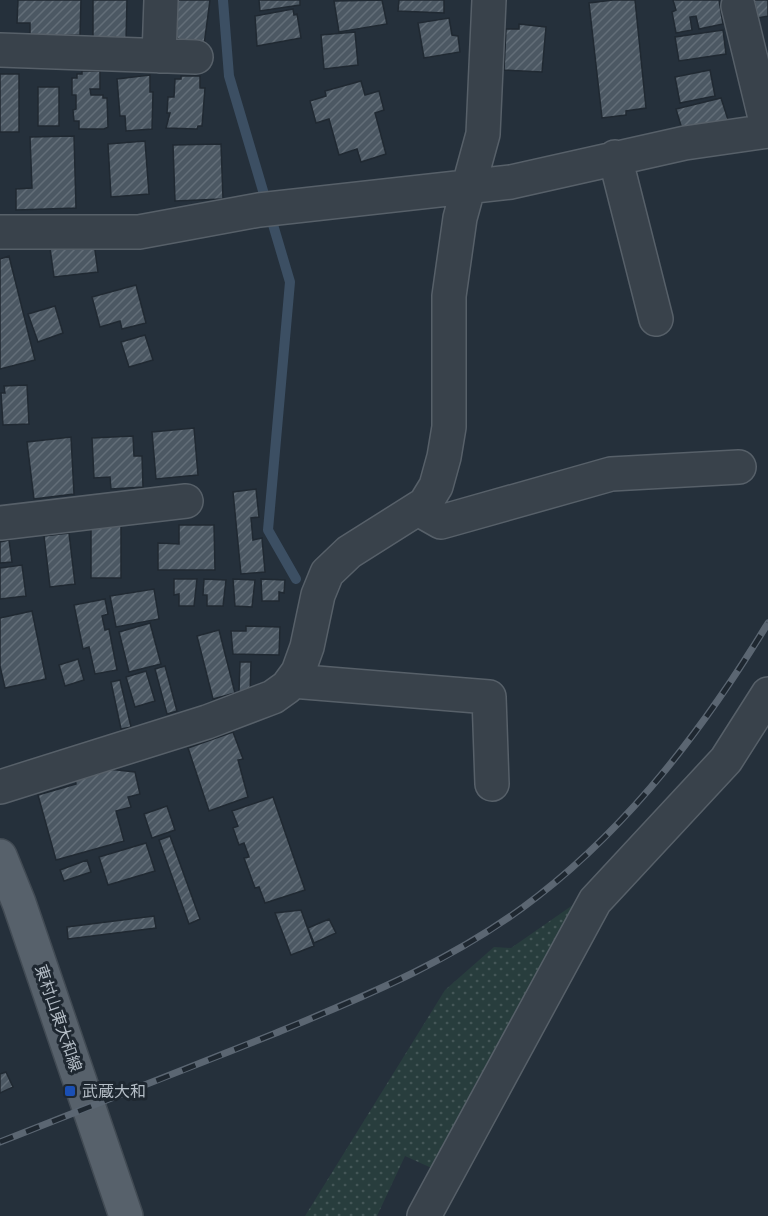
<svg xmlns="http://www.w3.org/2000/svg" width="768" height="1216" font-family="'PT Sans','Noto Sans JP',sans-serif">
<defs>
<pattern id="grass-dots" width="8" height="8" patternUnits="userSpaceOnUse" patternTransform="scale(1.5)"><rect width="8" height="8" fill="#283d3d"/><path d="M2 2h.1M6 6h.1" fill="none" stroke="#455758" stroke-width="1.8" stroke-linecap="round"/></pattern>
<pattern id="building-hatch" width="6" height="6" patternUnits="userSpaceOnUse" patternTransform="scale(1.5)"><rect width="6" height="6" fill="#4c5863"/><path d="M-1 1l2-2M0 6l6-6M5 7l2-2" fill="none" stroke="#636e78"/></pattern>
</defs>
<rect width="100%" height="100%" fill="#25303b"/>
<path fill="url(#grass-dots)" d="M580,900L474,1086L436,1170L405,1156L377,1216H305L445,990L494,947L511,948Z"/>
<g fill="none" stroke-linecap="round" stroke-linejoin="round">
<path stroke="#3c4f63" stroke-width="10" d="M223,0L229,76L290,282L268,530L296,579"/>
</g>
<path fill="url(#building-hatch)" stroke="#202932" stroke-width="1.5" d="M18,0H81L80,35L30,37V23H17Z
M93,0H127L126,41H114L115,37L93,40Z
M176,0H210L204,45L182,43L175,36Z
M259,0H300V5L260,11Z
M382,0L387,24L339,32L334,1Z
M399,0H444V13L398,11Z
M613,0H635L646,108L626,111V115L602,118L589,3Z
M673,0H719L723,24L699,29L696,16L690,17L692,30L676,33L672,12L676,10Z
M754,0H768V16L758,18Z
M293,9L294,15L297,14L301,38L257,46L255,16Z
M449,18L452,35L458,36L460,52L424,58L418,23Z
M519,24L546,27L542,72L504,70L506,29H519Z
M723,30L726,54L679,61L675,37Z
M355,32L358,65L324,69L321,35Z
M710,70L715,96L680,103L675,77Z
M82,71H100V89H90L91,95H103V98H107L108,127L104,129H79V121H74L73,110L76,109V95H72V78H77V74H82Z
M0,74H19V132H0Z
M150,75V92H153L152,129L126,131L125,116H120L117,79Z
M181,76H200V88H205L202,126H198L197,129L166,128L170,113H167L168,97H174L175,79H181Z
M361,81L365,95L379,91L384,110L375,113L386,154L361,162L357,149L339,155L329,119L316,123L310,101L326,96L325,91Z
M38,87H59V126H38Z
M721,98L730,126L682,129L676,109Z
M74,136L76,208L16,210V189L32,188L30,137Z
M145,141L149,194L111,197L108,144Z
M221,144L223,199L175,201L173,145Z
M94,243L98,272L54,277L50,248Z
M9,256L35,360L0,369V259Z
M136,285L146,323L122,329L120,321L100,327L92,297Z
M55,306L63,333L38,342L28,314Z
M145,335L153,360L129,367L121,342Z
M27,385L29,424L3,425L1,393H5L4,386Z
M194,428L198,475L156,479L152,432Z
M133,436L134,456H142L143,487L111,489L110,477L94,478L92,438Z
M71,437L74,494L34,499L27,442Z
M256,489L259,517L251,518L253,540L262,538L265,572L241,574L233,492Z
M121,525V578H91V526Z
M179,525H214L215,570H158V543L179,544Z
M69,533L75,584L50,587L44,536Z
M9,540L12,562L0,563V542Z
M22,565L26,596L0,599V568Z
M174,579H197L194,606H179V594L174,595Z
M204,579L226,580L223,606H207V595H203Z
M233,579L255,580L252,607L235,606Z
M261,579L285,580L284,593L279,592V601H262Z
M154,589L159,619L116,627L110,596Z
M105,599L108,614L102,616L105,630L109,629L117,670L95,674L89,647L83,649L74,605Z
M32,611L46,679L5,688L0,666V618Z
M150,623L161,664L129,672L119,632Z
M246,626L280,627L279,655L233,654L231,631H246Z
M219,630L235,693L213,699L197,636Z
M78,659L84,680L65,686L59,665Z
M240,662H251L250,693L239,692Z
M165,666L177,711L167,714L155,669Z
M146,671L155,701L135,707L126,677Z
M120,680L131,727L121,729L111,682Z
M233,732L243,759L238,760L248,797L209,811L188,748Z
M108,769L135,772L140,794L128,797L131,807L116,811L124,841L56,860L38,795L76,784L75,779Z
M273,797L305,890L265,903L259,887L255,888L244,858L249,857L244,843L239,845L233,828L238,826L232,811Z
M167,806L175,830L152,838L144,814Z
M170,836L200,919L189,924L159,840Z
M146,843L155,871L108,885L99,857Z
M87,860L91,872L64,881L60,870Z
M301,910L314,946L291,955L275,913Z
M154,916L156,928L68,939L67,927Z
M329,919L336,933L314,943L308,928Z
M6,1072L13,1087L0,1093V1074Z"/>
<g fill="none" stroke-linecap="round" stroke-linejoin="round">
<g stroke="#576069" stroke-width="36">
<path id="minor" d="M738,6L768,130
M0,50L196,57
M159,56L161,0
M615,157L656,319
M0,232H139L259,210L511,182L685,143L768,131
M418,509L441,522L611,474L739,467
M0,523L186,501
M292,681L489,697L492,784
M0,787L207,722L273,697L287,687L298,672L307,647L318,595L327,573L349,552L425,504L436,486L444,457L449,427V296L460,218L483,134L489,0
M424,1216L595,901L726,760L768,694"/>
</g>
<g stroke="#424b54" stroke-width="36">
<path id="major" d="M0,856L19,903L126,1216"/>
</g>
<use href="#minor" stroke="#39424b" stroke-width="33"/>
<use href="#major" stroke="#57616b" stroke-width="33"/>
<g stroke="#5b6672" stroke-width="7">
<path id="rail" d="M0,1142C92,1106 184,1070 276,1033C368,995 459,958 538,896C633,822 706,725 768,623"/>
</g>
<use href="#rail" stroke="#1e2730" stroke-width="4.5" stroke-dasharray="14" stroke-linecap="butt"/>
</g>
<rect fill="#1a4fb4" stroke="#1e2730" stroke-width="2" x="64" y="1085" width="12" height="12" rx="3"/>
<g text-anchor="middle" stroke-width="6" stroke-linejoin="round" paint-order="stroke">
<g font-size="16" fill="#b4bdc6" stroke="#1e2730">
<text transform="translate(59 1018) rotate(71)" y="6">東村山東大和線</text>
</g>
<g font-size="16" fill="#b4bdc6" stroke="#1e2730" text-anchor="start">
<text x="82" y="1097">武蔵大和</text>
</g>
</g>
</svg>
